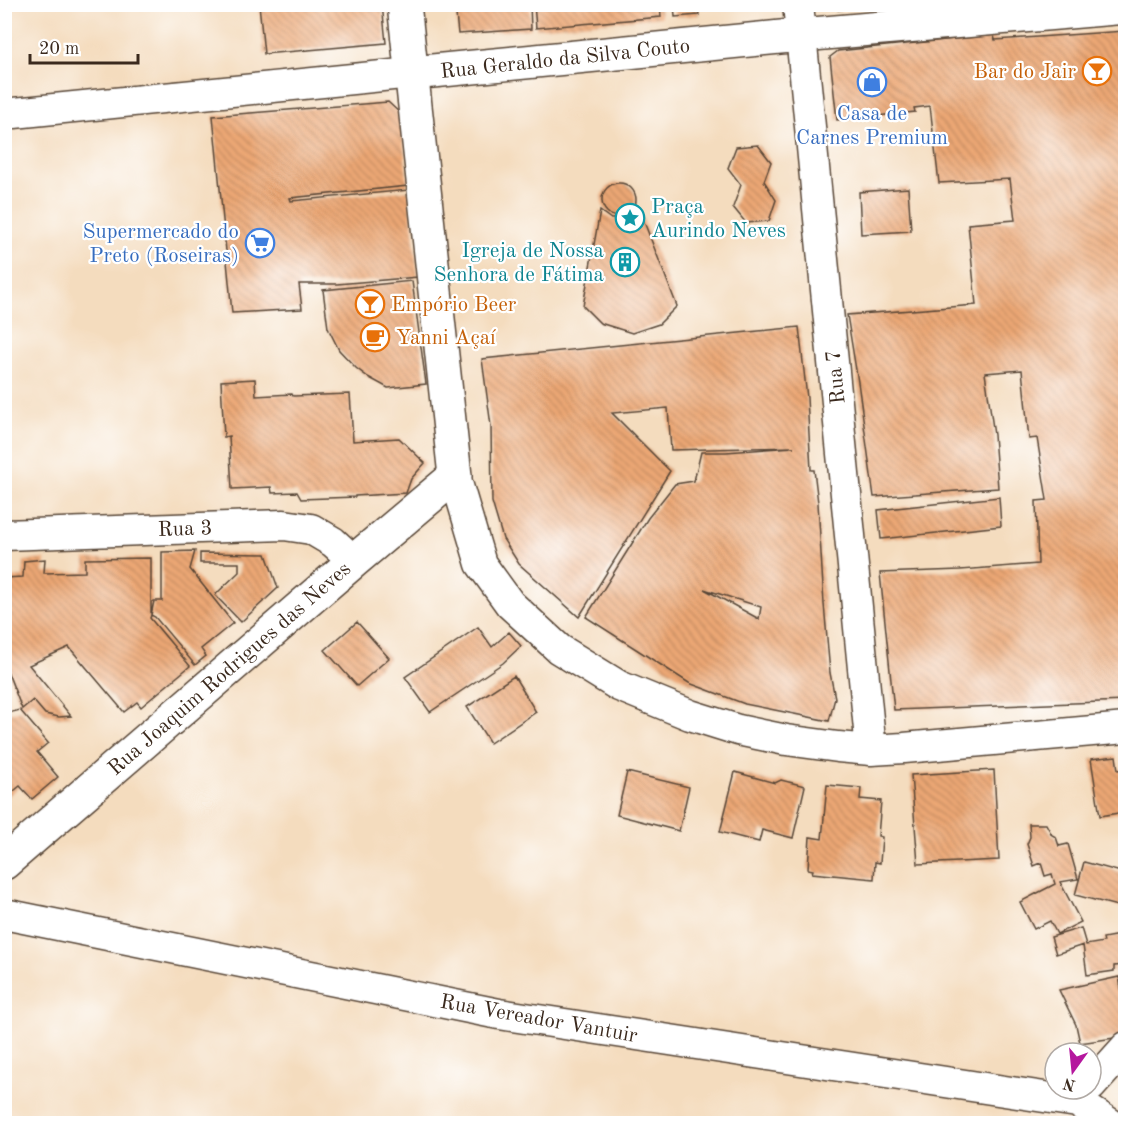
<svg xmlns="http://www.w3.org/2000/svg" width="1130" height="1128" font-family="'Old Standard TT',serif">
<defs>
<pattern id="building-back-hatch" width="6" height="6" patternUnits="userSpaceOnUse" patternTransform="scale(1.5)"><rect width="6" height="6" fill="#eca774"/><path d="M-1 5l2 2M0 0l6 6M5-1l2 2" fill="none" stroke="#c0885f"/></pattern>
</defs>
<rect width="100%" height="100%" fill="#fff"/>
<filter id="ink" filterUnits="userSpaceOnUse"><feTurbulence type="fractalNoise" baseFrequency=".0167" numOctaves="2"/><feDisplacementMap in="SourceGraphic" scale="12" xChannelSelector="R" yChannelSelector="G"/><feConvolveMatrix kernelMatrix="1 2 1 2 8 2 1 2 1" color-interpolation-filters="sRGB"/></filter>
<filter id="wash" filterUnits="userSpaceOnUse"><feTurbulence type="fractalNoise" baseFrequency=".008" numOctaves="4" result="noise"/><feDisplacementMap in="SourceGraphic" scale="24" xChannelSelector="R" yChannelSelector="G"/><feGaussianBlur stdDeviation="1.35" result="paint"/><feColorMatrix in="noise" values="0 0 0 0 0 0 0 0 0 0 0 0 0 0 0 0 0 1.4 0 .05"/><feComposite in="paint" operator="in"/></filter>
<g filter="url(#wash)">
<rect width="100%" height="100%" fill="#f4dcbe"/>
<g id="blocks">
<path fill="url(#building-back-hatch)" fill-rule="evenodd" d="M259,4H382L386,43L264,54Z
M455,4H530L531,29L458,34Z
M534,4H660L661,17L536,28Z
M674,4H698L699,15L675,17Z
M837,4H876V6L838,10Z
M1125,31V701L894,710L880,573L960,570L1038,564L1036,501L1047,500L1037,438L1029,439L1022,370L985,373L994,435L998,488L874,497L858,382L847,315L976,305L968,224L1015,220L1010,179L939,183L930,106L914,108L915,112L837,120L830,57L838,51L994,35L995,40Z
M388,102L401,114L408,186L290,198L291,201L409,190L418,277L337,284H299L302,309L232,313L213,116Z
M758,145L771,162L764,181L776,200L769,221L746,223L733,207L741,185L728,168L736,147Z
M602 200a17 17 0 1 1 34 0a17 17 0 1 1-34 0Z
M908,188L911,231L861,234L859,192Z
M639,209L677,306L659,324L632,333L600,323L583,306L600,211L611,219L627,218Z
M412,281L426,384L388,388L368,377L356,368L339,350L328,328L323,290Z
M799,327L807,398L811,470H814L818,503L824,604L830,673L835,698L829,721L745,704L689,683L586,617L648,518L675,484L694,481L701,452H726L794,447L671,450L668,408L612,413L670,471L579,617L519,564L503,539L492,502L491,426L482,359ZM704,589L761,607L759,619Z
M255,379L256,396L292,394L293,396L350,394L353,441L399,438L425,463L411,479L406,493L355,496V497L301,499L297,492L272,493L271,487L232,489L229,436L224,437L221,381Z
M999,497L1001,526L881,539L878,510Z
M195,551L190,569L233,623L201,649L206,656L195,665L155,617L151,615L150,618L190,666L141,707L137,702L124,712L69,647L29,665L71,716L59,717L45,714L33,700L22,709L8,673L4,674V578L23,577L24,561L45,559L44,573L85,572V559L151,558V615L154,601H162V552Z
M200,553L266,554L278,588L241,622L215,595L239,572V563H200Z
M357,622L389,658L357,686L325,650Z
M478,627L492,647L509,632L521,646L503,663L430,712L405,677Z
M514,676L536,712L490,743L467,707Z
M20,710L48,743L37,752L58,777L32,799L20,786L4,799V714Z
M1116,756L1118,770L1125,769V812L1100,816L1091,759Z
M994,770L999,860L918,864L911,775Z
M627,772L689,787L679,831L617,815Z
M735,772L775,783L781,780L805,786L793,838L762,830L759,842L720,832Z
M827,785L861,788L860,799L881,801L878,836L882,837L880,863L875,862L874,879L812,873L813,870L808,869L810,837L822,839Z
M1029,824H1046L1052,835L1056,837L1059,846L1068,844L1078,879L1060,882L1081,922L1057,934L1050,921L1034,929L1020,902L1055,884L1052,874L1045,876L1041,863L1034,866L1027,844L1030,837Z
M1084,862L1125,873V908L1075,895Z
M1081,928L1086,945L1104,942L1103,938L1125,934V965L1114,966V971L1087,975L1083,945L1056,954L1051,937Z
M1119,977L1125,1009V1031L1121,1037L1080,1043L1076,1025L1059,990Z"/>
</g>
</g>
<g filter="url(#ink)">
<use href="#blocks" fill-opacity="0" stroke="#574536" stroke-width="1.5"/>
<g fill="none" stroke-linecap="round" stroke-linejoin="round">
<g stroke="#574536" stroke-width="33">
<path id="minor" d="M798,4L871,750
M4,114L412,73
M455,476L481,564L510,604L559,649L619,686L690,715L738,730L786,740L838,747L871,750L904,748L1126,728
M4,535L284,525L311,529L333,542L354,561
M4,914L499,1014L1077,1102L1111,1124
M1091,1086L1126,1047"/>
</g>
<g stroke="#574536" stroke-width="36">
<path id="tertiary" d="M412,73L801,35L1126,7
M4,863L354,561L455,476L404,4"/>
</g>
<use href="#minor" stroke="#fff" stroke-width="30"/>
<use href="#tertiary" stroke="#fff" stroke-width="33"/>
</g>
</g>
<defs>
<g id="bar-ring" transform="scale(1.5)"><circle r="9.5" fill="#fff" stroke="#e8710a" stroke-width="1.5"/><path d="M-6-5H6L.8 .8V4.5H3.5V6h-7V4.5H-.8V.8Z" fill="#e8710a"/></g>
<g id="shop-ring" transform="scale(1.5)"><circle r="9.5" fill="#fff" stroke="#3f7fe0" stroke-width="1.5"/><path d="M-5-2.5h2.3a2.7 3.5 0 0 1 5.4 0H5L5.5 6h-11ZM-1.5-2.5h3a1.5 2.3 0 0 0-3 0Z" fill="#3f7fe0"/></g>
<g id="sight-ring" transform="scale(1.5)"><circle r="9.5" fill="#fff" stroke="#0f9aa8" stroke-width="1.5"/><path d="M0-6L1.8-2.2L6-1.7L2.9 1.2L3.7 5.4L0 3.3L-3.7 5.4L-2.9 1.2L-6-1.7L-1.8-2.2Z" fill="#0f9aa8"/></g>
<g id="supermarket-ring" transform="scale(1.5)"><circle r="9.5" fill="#fff" stroke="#3f7fe0" stroke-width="1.5"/><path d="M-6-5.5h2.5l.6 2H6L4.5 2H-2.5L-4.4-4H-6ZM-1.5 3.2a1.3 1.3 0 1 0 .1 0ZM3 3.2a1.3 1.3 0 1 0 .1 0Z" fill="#3f7fe0"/></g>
<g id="building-ring" transform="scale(1.5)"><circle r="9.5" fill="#fff" stroke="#0f9aa8" stroke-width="1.5"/><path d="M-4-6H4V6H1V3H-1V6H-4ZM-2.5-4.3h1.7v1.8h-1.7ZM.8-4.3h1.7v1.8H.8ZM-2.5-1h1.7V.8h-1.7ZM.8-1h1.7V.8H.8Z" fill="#0f9aa8"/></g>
<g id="cafe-ring" transform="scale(1.5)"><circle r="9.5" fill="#fff" stroke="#e8710a" stroke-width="1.5"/><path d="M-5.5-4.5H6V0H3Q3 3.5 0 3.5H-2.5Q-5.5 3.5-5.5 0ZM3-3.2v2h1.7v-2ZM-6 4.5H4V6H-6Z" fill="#e8710a"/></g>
</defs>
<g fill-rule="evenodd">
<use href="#bar-ring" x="1097" y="71"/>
<use href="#shop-ring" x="872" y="82"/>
<use href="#sight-ring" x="630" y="218"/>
<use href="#supermarket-ring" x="260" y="243"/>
<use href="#building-ring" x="625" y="262"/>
<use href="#bar-ring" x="370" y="304"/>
<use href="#cafe-ring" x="375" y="337"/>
</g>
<g text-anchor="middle" stroke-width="4.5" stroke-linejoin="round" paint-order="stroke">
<g font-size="21" fill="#3b2a1e" stroke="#fff">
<text transform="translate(565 58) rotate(-6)" y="7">Rua Geraldo da Silva Couto</text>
<text transform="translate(835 377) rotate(-96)" y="7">Rua 7</text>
<text transform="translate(185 528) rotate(-2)" y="7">Rua 3</text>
<text transform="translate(229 668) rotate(-41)" y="7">Rua Joaquim Rodrigues das Neves</text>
<text transform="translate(539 1018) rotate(10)" y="7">Rua Vereador Vantuir</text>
</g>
<g font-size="21" fill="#c56008" stroke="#fff" text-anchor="start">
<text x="1076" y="78" text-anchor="end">Bar do Jair</text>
<text x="391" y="311">Empório Beer</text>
<text x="396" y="344">Yanni Açaí</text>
</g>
<g font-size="21" fill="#366cbe" stroke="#fff">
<text x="872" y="120">Casa de<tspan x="872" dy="24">Carnes Premium</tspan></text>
<text x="239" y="238" text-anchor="end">Supermercado do<tspan x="239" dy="24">Preto (Roseiras)</tspan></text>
</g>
<g font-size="21" fill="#0d838f" stroke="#fff" text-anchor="start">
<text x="651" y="213">Praça<tspan x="651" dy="24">Aurindo Neves</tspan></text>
<text x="604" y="257" text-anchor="end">Igreja de Nossa<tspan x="604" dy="24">Senhora de Fátima</tspan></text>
</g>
</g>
<rect width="1130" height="1128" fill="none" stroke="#fff" stroke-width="24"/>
<g transform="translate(1073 1071) rotate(195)"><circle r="28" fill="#ffffff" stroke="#b1aaa5" stroke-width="1.5"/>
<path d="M0-4.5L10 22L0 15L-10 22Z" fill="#b5179e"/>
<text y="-9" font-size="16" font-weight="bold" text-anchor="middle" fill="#3b2a1e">N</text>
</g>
<path d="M30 54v9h108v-9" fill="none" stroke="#3b2a1e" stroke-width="3"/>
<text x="39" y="54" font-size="18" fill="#3b2a1e" stroke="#ffffff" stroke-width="4.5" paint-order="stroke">20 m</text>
</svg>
